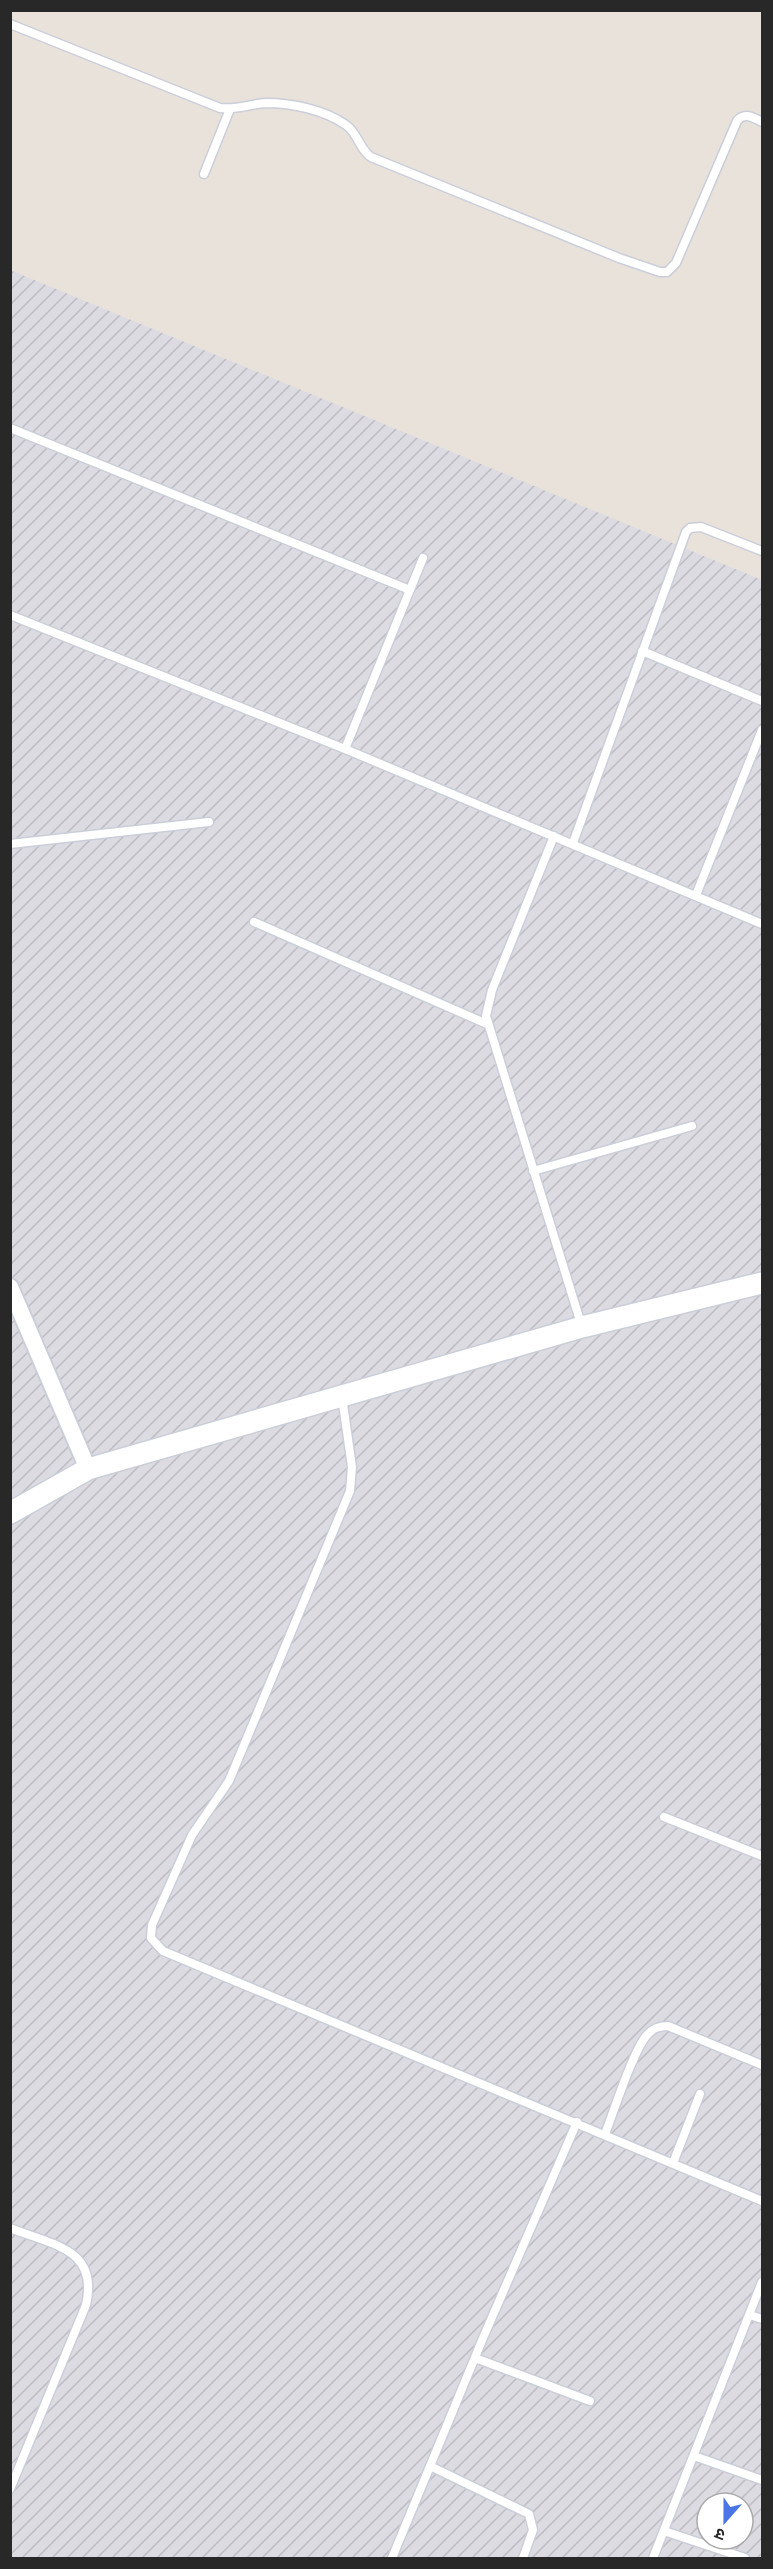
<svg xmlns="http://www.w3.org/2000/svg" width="773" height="2569" font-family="'Noto Sans','Noto Sans Devanagari',sans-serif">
<defs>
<pattern id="industrial-furrows" width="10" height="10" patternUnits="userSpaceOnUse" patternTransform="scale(1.5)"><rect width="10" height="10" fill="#dddbe2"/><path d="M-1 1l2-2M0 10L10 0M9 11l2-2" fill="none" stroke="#bebcc2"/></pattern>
</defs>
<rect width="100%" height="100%" fill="#e9e2db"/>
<path fill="url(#industrial-furrows)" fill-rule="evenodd" d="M10,270L762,580V2558H11ZM707,2503H743V2539H707Z"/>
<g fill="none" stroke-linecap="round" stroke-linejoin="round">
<g stroke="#caced9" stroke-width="11">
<path id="service" d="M10,24L220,108C236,110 251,104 266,103C292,103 325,110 346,125C358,133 359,149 371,157L619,258L660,272H667L676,263L737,121C744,112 753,117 762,122
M204,174L230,109
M10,428L410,590
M10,615L345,749L762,924
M642,651L762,701
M345,749L423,558
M554,836L492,990L486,1016L582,1327
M573,843L686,532L690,528L701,527L762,551
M10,844L209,822
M696,895L762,730
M254,922L487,1024
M533,1171L692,1126
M342,1397L352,1467L350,1491L229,1781L192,1835L152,1925L151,1938L163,1951L762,2201
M664,1817L762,1856
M605,2134C614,2111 633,2051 647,2035C653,2028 659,2026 668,2026L762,2065
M673,2163L700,2094
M10,2228C52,2245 99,2248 86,2305L10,2489
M750,2315L762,2319
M475,2358L590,2401
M694,2456L762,2480
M430,2466L529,2514L533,2530L523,2558
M664,2531L745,2558
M392,2558L483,2338L577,2122
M653,2558L762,2282"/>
</g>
<g stroke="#caced9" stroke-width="20">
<path id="minor" d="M10,1287L88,1469"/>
</g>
<g stroke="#caced9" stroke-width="24">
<path id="tertiary" d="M10,1513L88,1469L582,1327L762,1283"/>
</g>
<use href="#service" stroke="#fff" stroke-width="8"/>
<use href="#minor" stroke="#fff" stroke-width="16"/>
<use href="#tertiary" stroke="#fff" stroke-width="21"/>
</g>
<rect width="773" height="2569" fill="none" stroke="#282828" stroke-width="24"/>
<g transform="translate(725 2521) rotate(201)"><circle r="28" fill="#ffffff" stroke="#a9a9a9" stroke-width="1.5"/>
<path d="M0-4.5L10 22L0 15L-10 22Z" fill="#4a75e7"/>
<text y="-9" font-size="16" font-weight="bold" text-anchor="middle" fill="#282828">उ</text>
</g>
</svg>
